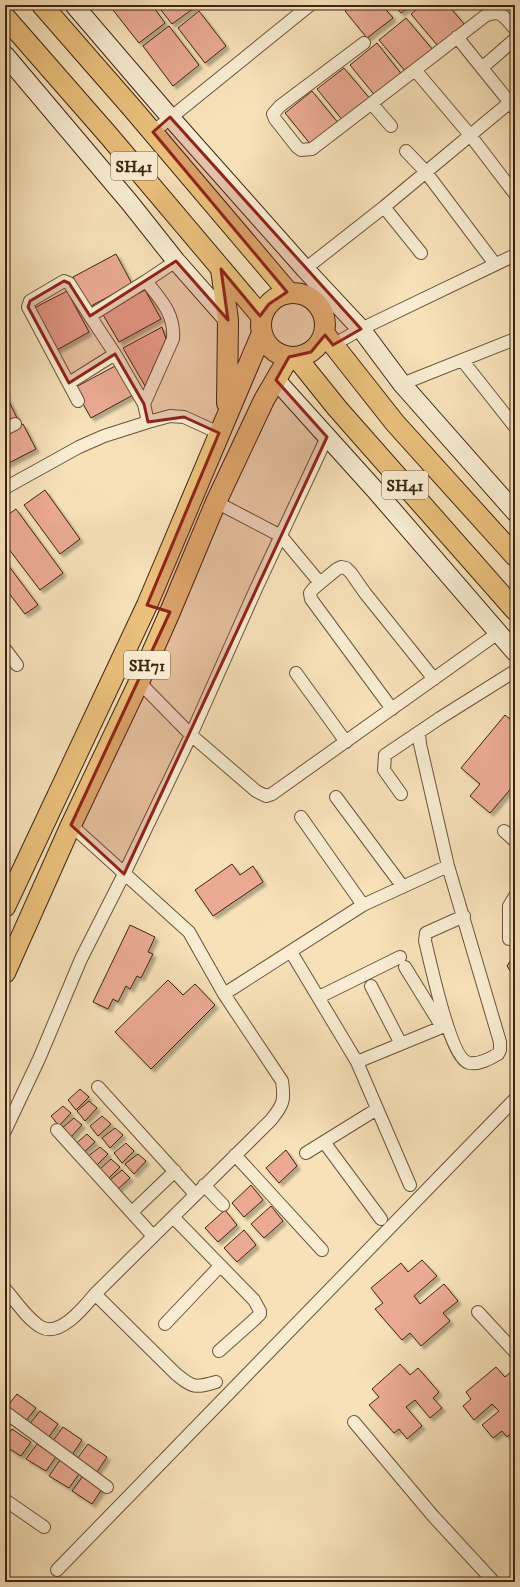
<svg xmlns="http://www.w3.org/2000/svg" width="520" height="1587" font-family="'IM FELL DW Pica',serif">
<defs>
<filter id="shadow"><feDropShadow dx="3.5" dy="3.5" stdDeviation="1" flood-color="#0004"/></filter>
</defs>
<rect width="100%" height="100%" fill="#f6e1b9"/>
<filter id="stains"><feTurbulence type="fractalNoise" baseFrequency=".005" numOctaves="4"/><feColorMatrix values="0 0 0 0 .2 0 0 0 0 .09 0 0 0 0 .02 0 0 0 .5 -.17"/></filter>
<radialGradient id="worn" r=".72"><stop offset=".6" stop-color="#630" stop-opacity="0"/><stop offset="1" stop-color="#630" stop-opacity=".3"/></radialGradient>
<path fill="#ebaa94" stroke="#3e2411" filter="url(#shadow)" d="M119,5H152L165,23L139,43L113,10Z
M157,5H192L194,8L172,24Z
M352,5H382L393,18L367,38L345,11Z
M394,5H411L401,13Z
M422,5H448L465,25L438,46L411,14Z
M199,11L226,46L205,63L178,28Z
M406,18L433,50L406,72L379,40Z
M169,26L199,65L173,86L143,46Z
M377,43L403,76L377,98L350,65Z
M344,68L371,100L344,122L317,89Z
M312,91L339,124L312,146L285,113Z
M116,254L132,284L89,307L73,277Z
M145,290L161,319L119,342L102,313Z
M67,291L89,332L57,350L34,308Z
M162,327L166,339L145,386L123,348Z
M117,365L133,395L91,418L74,388Z
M5,393L17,418L5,424Z
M23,424L36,449L5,465V433Z
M45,490L80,539L60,554L24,505Z
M16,509L63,573L40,590L5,544V517Z
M5,561L38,605L25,614L5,588Z
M505,715L515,723V784L490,813L470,796L480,784L461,768Z
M232,864L240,875L253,866L263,882L213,916L195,890Z
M130,925L155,937L148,952L153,954L141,978L137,976L130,989L126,986L118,1002L113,999L108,1009L93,1002Z
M515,954V978L507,966Z
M168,980L183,995L195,984L215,1005L151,1069L115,1032Z
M80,1089L89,1097L76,1110L68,1100Z
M89,1101L97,1108L85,1121L77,1111Z
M63,1106L71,1113L59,1126L51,1116Z
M102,1116L111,1124L98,1136L90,1126Z
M74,1118L82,1125L70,1138L62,1128Z
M115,1128L123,1135L110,1148L102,1138Z
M87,1134L95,1142L82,1154L74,1145Z
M126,1143L134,1151L122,1163L114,1153Z
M100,1147L108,1154L95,1167L87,1157Z
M286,1150L297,1166L279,1183L266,1168Z
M138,1154L146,1161L134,1174L125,1164Z
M111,1159L120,1167L107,1180L99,1170Z
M122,1170L130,1178L117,1190L110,1180Z
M251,1185L263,1200L244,1217L232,1203Z
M271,1206L283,1221L264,1238L251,1224Z
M225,1210L237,1225L218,1242L205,1228Z
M244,1230L256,1245L237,1262L224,1248Z
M422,1260L437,1276L414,1296L420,1304L444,1284L458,1301L443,1313L450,1321L421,1346L410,1333L402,1340L375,1309L383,1303L371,1288L401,1263L408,1272Z
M400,1364L410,1375L418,1368L439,1392L433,1398L442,1408L430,1418L415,1400L406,1407L422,1426L407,1439L399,1429L394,1433L369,1405L379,1397L372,1389Z
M496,1367L505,1377L513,1370L515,1372V1430L507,1437L502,1431L493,1438L482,1425L499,1411L492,1404L474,1420L463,1406L471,1399L466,1392Z
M17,1394L36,1408L25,1422L5,1409Z
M40,1411L58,1424L48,1438L28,1426Z
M63,1427L82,1440L72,1455L52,1442Z
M12,1429L31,1442L21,1456L5,1446V1438Z
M37,1444L56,1457L46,1471L26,1459Z
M88,1444L107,1457L97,1472L77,1459Z
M60,1460L79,1474L69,1488L49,1476Z
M83,1476L102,1489L92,1504L72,1491Z"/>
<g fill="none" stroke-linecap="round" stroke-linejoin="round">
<g stroke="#6c533b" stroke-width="14">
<path id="street" d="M457,37L515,109
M364,43L280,106L273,114L275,119L297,147L301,150L312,149L415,70L470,135L515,194
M483,67L515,39
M415,70L485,16C501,8 505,18 515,29
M372,104L391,126
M153,132L310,5
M406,151L425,171L495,264
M384,207L421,253
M305,269L384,207L515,98
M333,345L361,329L515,255
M462,360L515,427
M69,383L115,354
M402,384L515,339
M78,401L28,307L30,301L64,281L69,283L90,316
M144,404L115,354L90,316L146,281
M148,422L144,404L173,339C175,314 161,300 146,281L176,261
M5,429L15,424
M5,488L79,447L104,436L148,422L170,416L184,417L219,433
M216,502L281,536L320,583
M5,649L17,665
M296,673L346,742
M139,682L191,735L256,791L266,796L272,794L498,633
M392,709L311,599L310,593L314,588L337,569L341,567L346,568L351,573L365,593L434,679
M419,733L420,744L448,866L500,1042V1050L498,1054C491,1058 479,1065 469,1063C450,1059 430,960 425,941L426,933L464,916
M401,794L384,770L385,755L440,718L515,671
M336,797L403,887
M301,817L363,905
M504,831L515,841
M509,939V906L515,896
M291,952L357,1062L410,1185
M405,967L442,1027
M371,986L401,1044
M224,994L363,905L448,866
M319,997L400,957
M357,1062L447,1025
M98,1087L195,1194
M57,1130L153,1236
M5,1131L39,1059L81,959L124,874L191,735L255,591L327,437
M324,1142L381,1219
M306,1153L377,1109
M235,1155L322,1250
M204,1185L223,1205
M132,1212L175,1171
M173,1217L254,1300L260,1311V1314L255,1319L219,1351
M5,1289C16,1301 27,1319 41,1327C60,1338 85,1306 95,1294L271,1120C283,1105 285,1101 282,1081L224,994L189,932L71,825
M95,1294L176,1374C193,1388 195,1388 216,1382
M478,1312L515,1352
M165,1324L220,1266
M5,1412L107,1487
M354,1422L433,1516L494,1582
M5,1500L44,1527
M57,1570L515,1099"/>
</g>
<g stroke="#3e2411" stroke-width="20">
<path id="secondary" d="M74,5L170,117L305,269L361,329L402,384L515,512
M5,55L130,203L176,261L228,320
M276,380L376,491L515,652"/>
</g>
<g stroke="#3e2411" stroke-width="22">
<path id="primary" d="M42,5L132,108L289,293
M5,17L109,136L262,317
M221,269L228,320L227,403
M261 325a32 32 0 1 1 64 0a32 32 0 1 1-64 0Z
M324,333L395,423L515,556
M296,357L337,408L515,610
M5,907L147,605L262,333
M5,973L71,825L139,682L170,612L216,502L264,400L289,357"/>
</g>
<use href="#street" stroke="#f9ecd2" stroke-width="12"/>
<use href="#secondary" stroke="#f9ecd2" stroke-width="18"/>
<use href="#primary" stroke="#ebc07c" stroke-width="20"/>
</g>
<path fill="#8f2418" fill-opacity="0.2" stroke="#8f2418" stroke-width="3" stroke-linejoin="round" d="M170,117L361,329L333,345L325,335L311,352L289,357L276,380L327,437L124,874L71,825L170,612L147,605L219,433L184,417L148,422L144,404L115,354L69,383L28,307L30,301L64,281L69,283L90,316L176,261L228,320L221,269L260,316L269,304L287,292L153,132Z"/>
<g text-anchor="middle" stroke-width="4" stroke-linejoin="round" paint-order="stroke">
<g fill="#f9ecd2" stroke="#76604b" stroke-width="1">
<rect x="111" y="152" width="46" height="28" rx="3"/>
<rect x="382" y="471" width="46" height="28" rx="3"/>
<rect x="124" y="651" width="46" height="28" rx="3"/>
</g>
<g font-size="16" font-weight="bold" fill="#3e2411">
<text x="134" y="172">SH41</text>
<text x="405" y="491">SH41</text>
<text x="147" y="671">SH71</text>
</g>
</g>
<rect width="520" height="1587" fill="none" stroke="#f6e1b9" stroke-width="20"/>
<rect x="6" y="6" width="508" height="1575" fill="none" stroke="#3e2411" stroke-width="2"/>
<rect x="10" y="10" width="500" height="1567" fill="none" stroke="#3e2411"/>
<rect width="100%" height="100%" filter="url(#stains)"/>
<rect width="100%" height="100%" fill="url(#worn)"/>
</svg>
